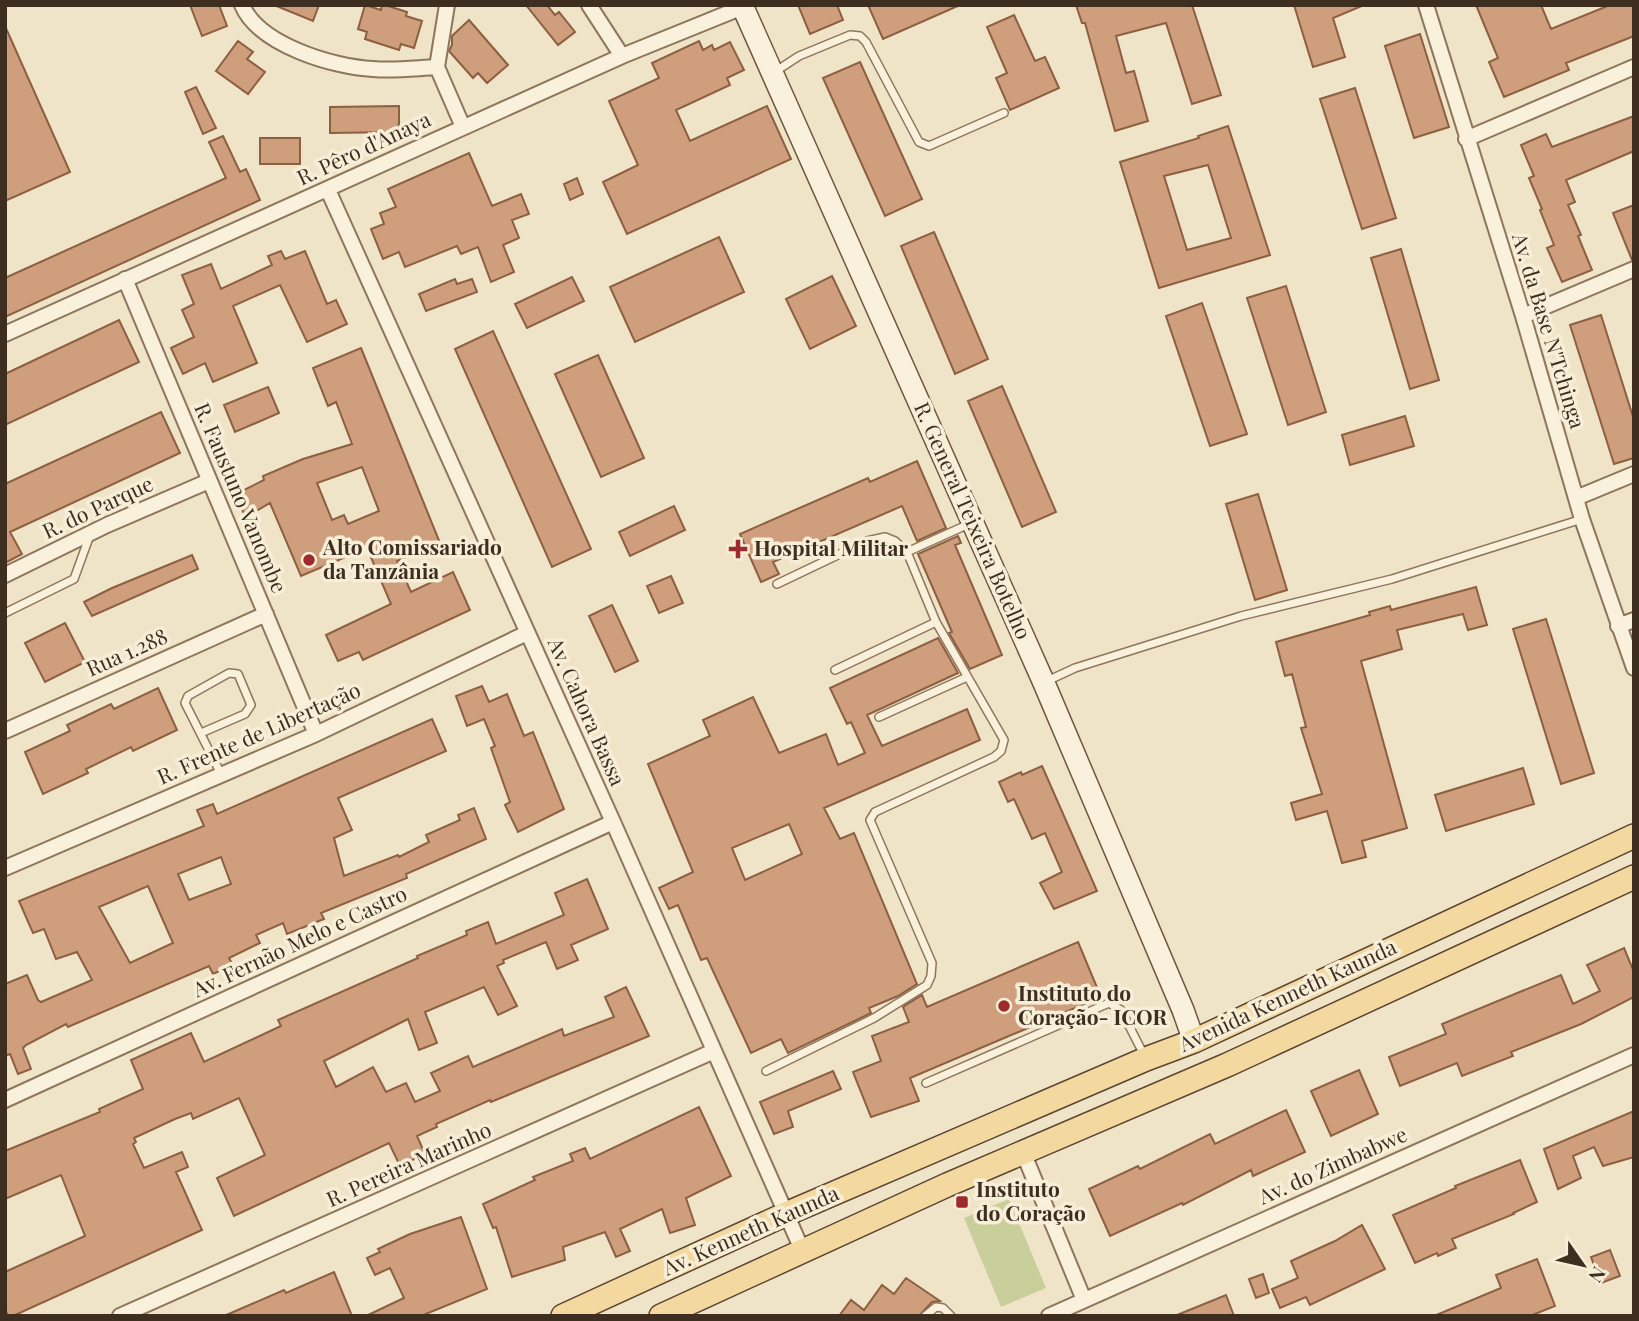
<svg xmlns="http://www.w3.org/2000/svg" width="1639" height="1321" font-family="'Playfair Display',serif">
<rect width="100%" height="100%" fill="#f0e4c8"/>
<path fill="#c9cf9b" d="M1009,1199L1046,1288L1001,1307L964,1218Z"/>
<path fill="#cf9f7d" stroke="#8d5f41" stroke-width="2" fill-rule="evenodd" d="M190,5H219L227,26L202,36Z
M274,5H319L313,21Z
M365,5L381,10L382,5H385L407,12L406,16L422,21L414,48L401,44L399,50L365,39L367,32L358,29Z
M526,5H547L555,15L559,12L575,32L558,45Z
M798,5H837L843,20L810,34Z
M868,5H960L883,39Z
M1076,5H1192L1221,95L1192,104L1166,23L1116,36L1126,73L1134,71L1148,121L1115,131L1085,23H1082Z
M1294,5H1364L1333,18L1345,57L1313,67Z
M1476,5H1541L1551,29L1610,5H1634V36L1566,63L1569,70L1504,97L1489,62L1498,58Z
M1014,15L1035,61L1045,57L1059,88L1010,110L996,78L1007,73L987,27Z
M469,20L508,65L487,83L478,73L473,78L449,51L452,45V36Z
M5,26L70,172L5,201Z
M1420,34L1449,127L1414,138L1385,46Z
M238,41L253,52L247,59L265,72L248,94L216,71Z
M699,41L703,50L712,45L714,50L730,42L744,70L727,78L730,85L676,110L690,141L767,106L791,159L627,234L603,182L638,165L609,101L659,78L652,63Z
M860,62L922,199L885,216L823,78Z
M196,87L216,128L203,134L185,92Z
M1355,88L1396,218L1362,229L1320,99Z
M399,106V132L330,133V107Z
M1634,116V151L1566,180L1575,202L1568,205L1581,235L1578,236L1592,270L1562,282L1547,248L1554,245L1540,210L1542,209L1529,178L1534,176L1521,145L1546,134L1552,147Z
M1228,126L1270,255L1159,288L1120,162L1199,138L1198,136ZM1208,165L1231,238L1187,250L1164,176Z
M223,136L240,172L246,169L260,200L5,317V278L226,178L209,142Z
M260,138H300V164H260Z
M469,153L492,206L521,194L529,214L512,220L519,238L503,245L514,272L491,282L478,247L461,254L457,246L405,267L399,252L383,259L371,229L384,224L380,213L396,207L388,189Z
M577,178L583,194L570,200L564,184Z
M1634,205V260H1632L1613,213Z
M934,232L988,359L955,374L901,246Z
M719,237L744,292L635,342L610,287Z
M1401,249L1439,380L1410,389L1371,258Z
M281,251L285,259L305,251L327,304L336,300L347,324L307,342L280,285L233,306L257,363L213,382L205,363L183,374L171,348L194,337L182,310L194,304L182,275L211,264L221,289L272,265L268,256Z
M832,276L856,326L810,349L786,299Z
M572,277L584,301L527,328L515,304Z
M455,279L457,284L472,279L477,292L426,311L419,294Z
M1286,286L1326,412L1288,425L1247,298Z
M1202,303L1247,434L1210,446L1166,316Z
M1601,315L1634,420V458L1614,464L1570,325Z
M119,320L139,362L5,425V374Z
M493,331L591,549L552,567L455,349Z
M361,348L440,543L397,561L411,592L453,572L470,610L363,660L359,652L338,661L326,635L391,604L367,548L301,576L270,503L246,517L234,495L264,480L263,476L303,459L352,444L336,402L328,406L313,368ZM362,467L379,511L348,524L344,515L332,520L317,483Z
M598,355L644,458L601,477L555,374Z
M1002,386L1056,512L1022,527L968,401Z
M268,387L279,413L235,432L224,405Z
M161,412L180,453L10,532L22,554L5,563V484Z
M1405,416L1414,446L1350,465L1342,435Z
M917,461L946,528L917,541L902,506L773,562L779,574L761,582L740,534L868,478L870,482Z
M1258,494L1287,590L1255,600L1226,504Z
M674,506L685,530L630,556L619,532Z
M958,536L961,543L955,545L1002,655L970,669L949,633L952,632L918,554Z
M192,555L198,569L92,616L84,602L112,588Z
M671,576L683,603L659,613L647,586Z
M1476,587L1487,625L1468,630L1463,614L1397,630L1402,649L1361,661L1407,828L1362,841L1366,857L1342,863L1327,811L1296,820L1291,803L1322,794L1301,728L1306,727L1292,674L1285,676L1276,642L1370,615L1369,612L1390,606L1391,610Z
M612,605L638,661L615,672L589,616Z
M1546,619L1594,773L1561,784L1513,629Z
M65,623L85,662L45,682L25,643Z
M938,638L958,673L867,715L882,746L967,709L980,740L824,808L840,839L854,833L917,984L898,996L869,1008L871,1013L788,1053L781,1039L751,1053L707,958L701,960L678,905L669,909L659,888L693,872L648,764L710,736L703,720L753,697L779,753L826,734L838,765L865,753L851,722L847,724L830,688ZM789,824L802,854L745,880L732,848Z
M482,686L489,702L507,694L524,736L533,732L564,809L518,832L505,805L510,802L491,748L495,746L484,719L467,726L456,696Z
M158,688L177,730L133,751L131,747L86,769L88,773L43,794L25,752L70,731L67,725L111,704L114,709Z
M432,719L446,751L338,798L352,830L334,838L344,876L398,855L399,857L429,842L426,835L460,820L458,815L474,808L486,839L406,874L407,878L321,913L324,919L287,934L283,923L256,935L260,943L229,958L233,965L213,974L209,966L68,1027L66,1024L26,1045L23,1048L31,1069L18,1074L10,1054L5,1056V984L27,975L38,1000L41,1002L92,980L77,952L56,959L44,929L33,933L19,901L204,826L197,810L213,804L217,814ZM221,857L231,884L189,900L178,874ZM148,886L173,943L130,963L99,907Z
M1042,766L1097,891L1054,909L1040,883L1062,872L1045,833L1032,839L1014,799L1008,802L999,782L1021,772L1022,775Z
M1523,768L1534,804L1446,831L1435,795Z
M587,879L608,929L571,945L578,960L557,969L546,942L503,960L504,963L497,966L517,1006L498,1015L484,987L425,1012L437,1043L419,1050L408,1019L324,1061L336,1087L373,1067L386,1092L406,1083L415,1102L440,1091L431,1073L468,1056L473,1067L562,1029L564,1036L614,1017L605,997L626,987L649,1036L491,1102L490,1100L436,1124L437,1127L417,1136L425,1154L400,1166L389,1143L234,1216L217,1178L265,1155L239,1098L193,1119L191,1113L175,1119L134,1138L136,1142L133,1144L144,1168L182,1152L188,1167L176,1172L202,1230L13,1316H8L5,1309V1272L85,1236L61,1175L5,1199V1151L100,1112L99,1109L143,1089L131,1060L191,1033L204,1062L281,1026L278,1020L418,958L417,956L467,935L466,931L488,922L496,944L564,915L555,893Z
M1078,942L1101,997L910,1078L919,1101L871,1117L853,1072L881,1061L872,1036L909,1022L903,1007L922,995L927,1007Z
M1624,948L1634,972V997L1581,1024L1511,1052L1513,1056L1462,1076L1457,1063L1400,1086L1389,1057L1446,1034L1442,1024L1561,975L1573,1004L1600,991L1587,965Z
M1359,1070L1378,1114L1331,1136L1311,1091Z
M833,1071L841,1089L788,1111L793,1127L774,1134L760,1102Z
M699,1107L731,1176L686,1198L695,1225L670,1233L662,1209L620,1229L630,1251L616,1257L605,1232L563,1247L565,1260L512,1277L496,1227L493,1228L483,1204L535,1180L533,1177L573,1161L570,1154L585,1148L590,1159Z
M1286,1110L1305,1152L1253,1176L1251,1170L1183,1205L1182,1203L1110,1236L1089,1189L1138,1166L1140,1169L1210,1134L1215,1144Z
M1634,1111V1157L1603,1166L1594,1147L1573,1156L1581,1178L1558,1189L1544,1149Z
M1520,1160L1537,1202L1513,1213L1514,1214L1452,1239L1456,1248L1438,1256L1437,1253L1415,1263L1393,1215L1456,1188L1455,1186Z
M461,1217L487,1289L421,1316H366L404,1298L390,1268L375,1275L367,1258L380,1252L378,1249L410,1234Z
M1362,1225L1385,1269L1310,1305L1306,1297L1280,1308L1272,1289L1298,1278L1291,1261L1335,1241Z
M1610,1250L1620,1276L1601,1283L1591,1257Z
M1537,1259L1555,1306L1530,1316H1434L1501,1288L1496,1275Z
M334,1272L352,1316H224L284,1290L286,1293Z
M1263,1274L1269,1293L1256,1298L1249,1279Z
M906,1278L940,1301L932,1302L919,1316H839L851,1300L864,1310L882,1285L894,1294Z
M1226,1295L1234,1316H1177V1315Z"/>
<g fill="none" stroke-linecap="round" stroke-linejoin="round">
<g stroke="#8d765c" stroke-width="10">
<path id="lane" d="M773,73L799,56L850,35L860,36L866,42L919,142L929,146L1004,113
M907,552L969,524
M5,613L74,579L90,535
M835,670L936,622
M1047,681L1075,668L1241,616L1392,579L1582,519
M879,717L967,677
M201,733L245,714L251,705L238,674L229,673L188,696L185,703L221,774
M766,1071L874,1018L927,985L931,976L932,963L870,820L875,812L994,757L1001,751L1004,740L936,622L907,552L895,541L885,537L867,541L777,584
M926,1083L1109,1003L1121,1010L1144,1055
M925,1316L936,1307L943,1308L951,1316"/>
</g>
<g stroke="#8d765c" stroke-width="18">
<path id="street" d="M242,5C259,45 333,67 373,69C394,71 416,68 437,67L463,127
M589,5L622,56
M1426,5L1523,316L1582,519L1634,668
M437,67L447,5
M1466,139L1634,67
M328,190L613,822L803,1252
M125,279L316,734
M1523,316L1634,269
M5,334L622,56L743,7
M1576,498L1634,474
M5,575L107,525L209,481
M1618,626L1634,620
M5,731L266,614
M5,868L316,734L527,633
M5,1100L613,822
M1023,1152L1084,1300
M120,1316L714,1051
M1049,1316L1634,1055"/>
</g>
<g stroke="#6f573f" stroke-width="24">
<path id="secondary" d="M742,5L1044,683L1183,1010L1194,1041"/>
</g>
<g stroke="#5b4430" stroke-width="26">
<path id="primary" d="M563,1316L786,1214L1146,1059L1194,1041L1634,836
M661,1316L947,1185L1227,1065L1634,877"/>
</g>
<use href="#lane" stroke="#faf1dc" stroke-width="7"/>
<use href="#street" stroke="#faf1dc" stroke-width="14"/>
<use href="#secondary" stroke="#faf1dc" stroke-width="21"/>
<use href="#primary" stroke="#f3d9a0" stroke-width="23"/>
</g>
<g fill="#9e2a2b" stroke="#f7eed8" stroke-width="2.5">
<path d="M734.5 538.5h7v7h7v7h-7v7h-7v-7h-7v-7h7z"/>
<circle cx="309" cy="560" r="7"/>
<circle cx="1004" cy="1006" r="7"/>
<rect x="955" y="1195" width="14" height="14" rx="3.5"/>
</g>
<g text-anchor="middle" stroke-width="7" stroke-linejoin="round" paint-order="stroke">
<g font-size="21" fill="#3d2e20" stroke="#f7eed8">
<text transform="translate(364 149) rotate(-25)" y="7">R. Pêro d'Anaya</text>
<text transform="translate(1548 331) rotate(73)" y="7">Av. da Base N'Tchinga</text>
<text transform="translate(240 498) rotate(67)" y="7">R. Faustuno Vanombe</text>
<text transform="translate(98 508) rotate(-25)" y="7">R. do Parque</text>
<text transform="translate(972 521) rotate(66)" y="7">R. General Teixeira Botelho</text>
<text transform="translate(127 653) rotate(-24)" y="7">Rua 1.288</text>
<text transform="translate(586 712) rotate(66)" y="7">Av. Cahora Bassa</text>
<text transform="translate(259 734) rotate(-24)" y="7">R. Frente de Libertação</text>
<text transform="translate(300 942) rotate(-25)" y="7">Av. Fernão Melo e Castro</text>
<text transform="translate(1288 996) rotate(-25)" y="7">Avenida Kenneth Kaunda</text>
<text transform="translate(409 1165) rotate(-24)" y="7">R. Pereira Marinho</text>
<text transform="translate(1333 1166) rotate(-24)" y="7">Av. do Zimbabwe</text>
<text transform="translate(751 1231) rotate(-24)" y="7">Av. Kenneth Kaunda</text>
</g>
<g font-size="21" font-weight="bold" fill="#3d2e20" stroke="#f7eed8" text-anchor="start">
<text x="323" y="555">Alto Comissariado<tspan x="323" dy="24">da Tanzânia</tspan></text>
<text x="754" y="556">Hospital Militar</text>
<text x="1018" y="1001">Instituto do<tspan x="1018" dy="24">Coração- ICOR</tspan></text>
<text x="976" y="1197">Instituto<tspan x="976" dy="24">do Coração</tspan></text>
</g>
</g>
<rect width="1639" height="1321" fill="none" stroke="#3d2e20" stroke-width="14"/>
<g transform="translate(1583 1265) rotate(124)" stroke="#f7eed8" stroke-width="5" paint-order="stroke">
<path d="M0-5L12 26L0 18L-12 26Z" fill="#3d2e20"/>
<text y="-10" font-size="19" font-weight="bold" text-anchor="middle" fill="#3d2e20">N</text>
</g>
</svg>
